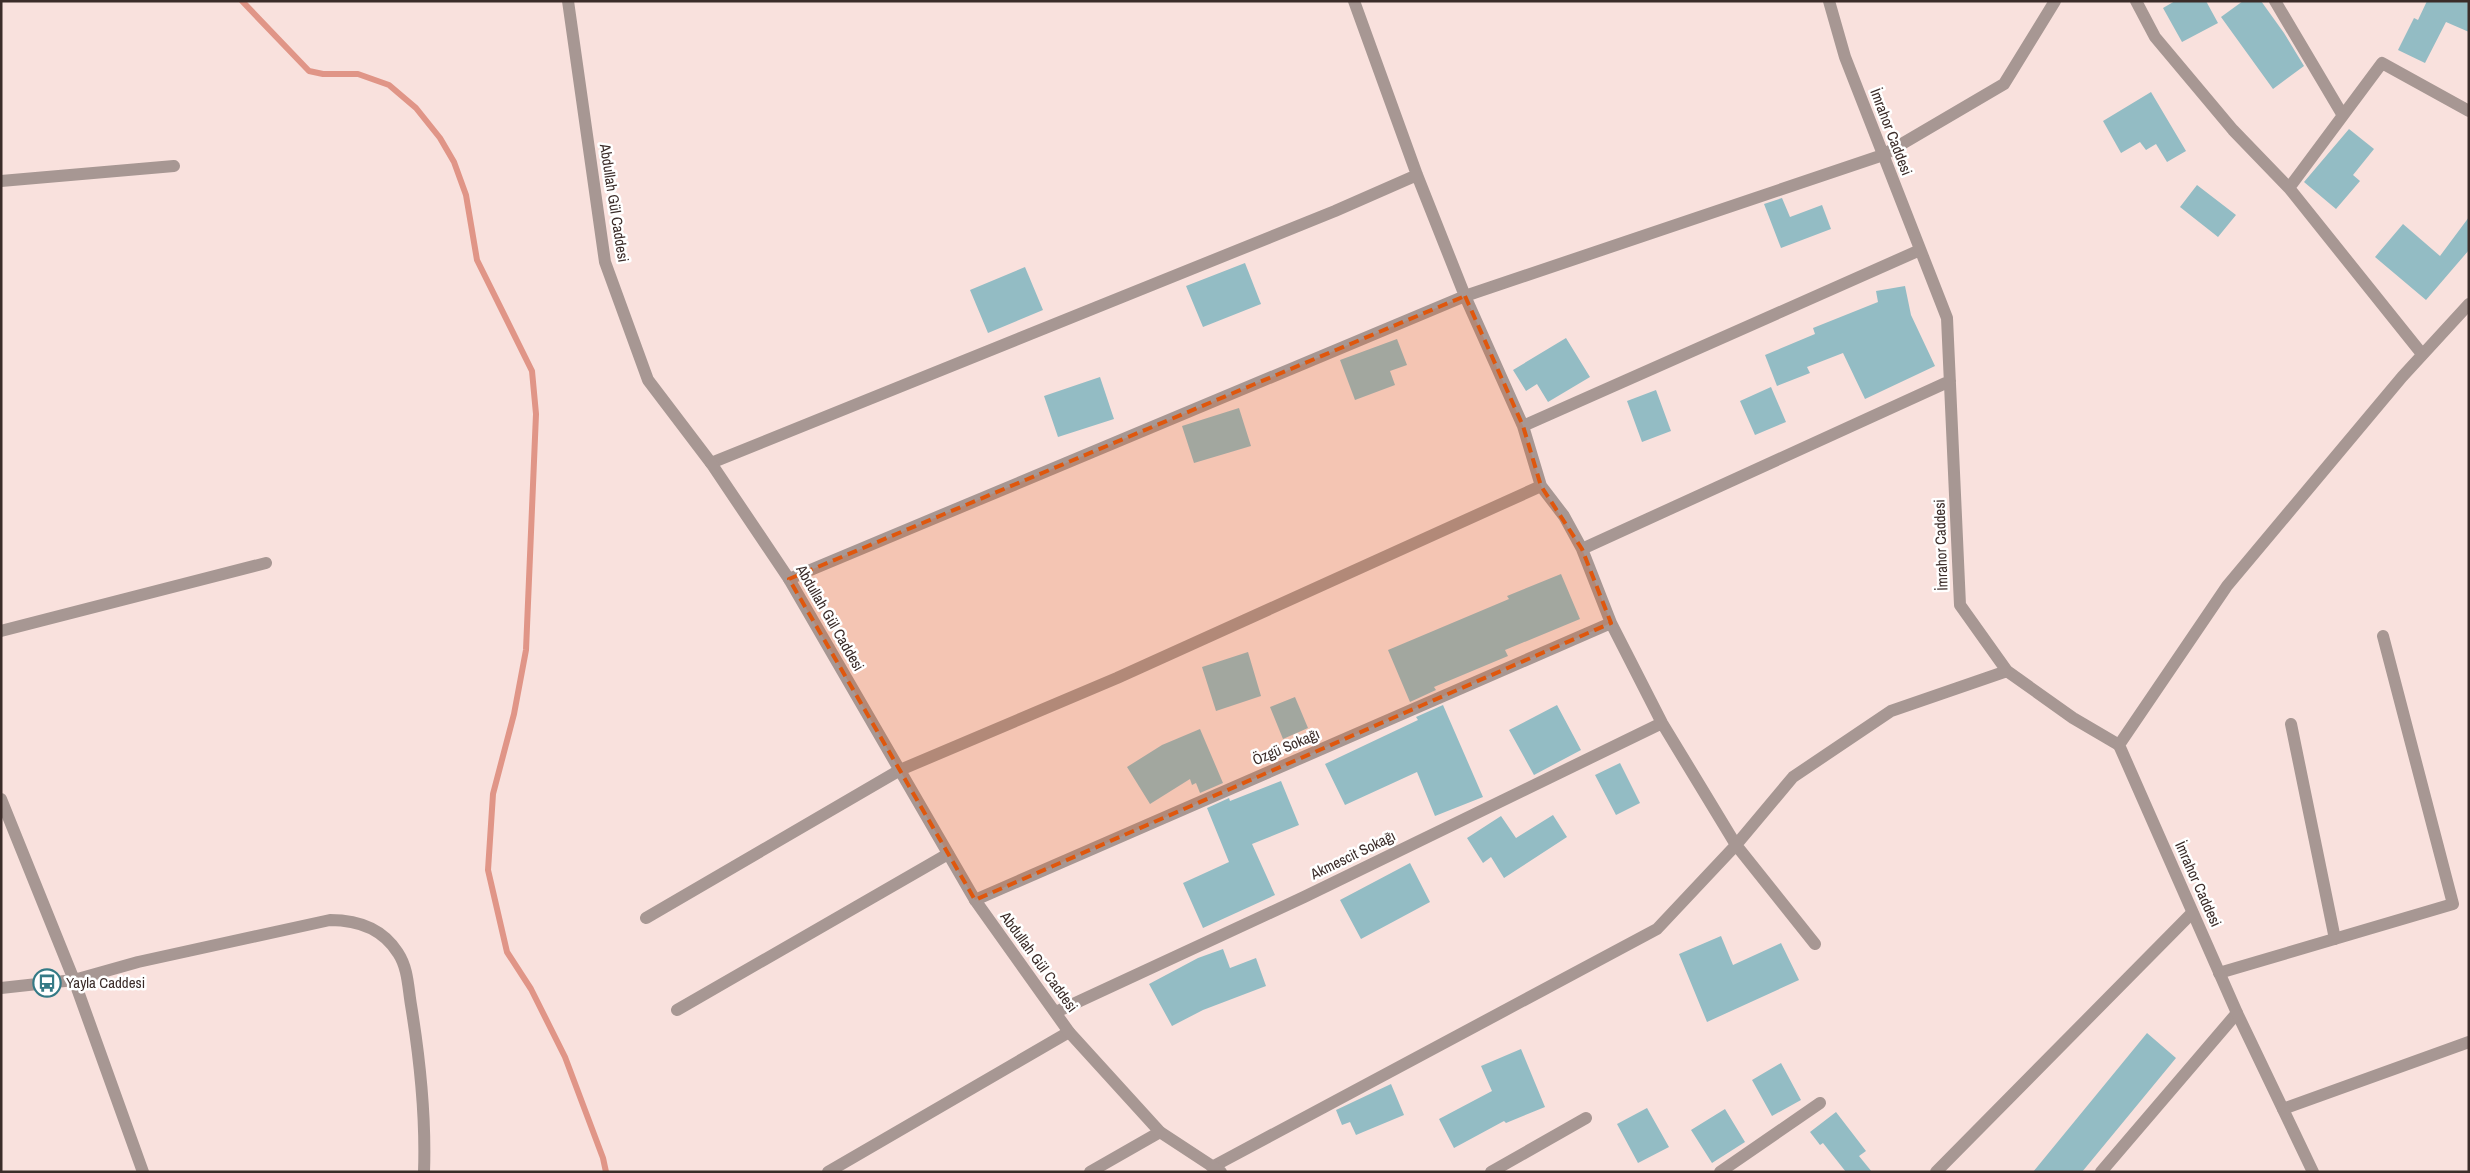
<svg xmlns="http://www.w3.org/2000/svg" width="2470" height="1173" font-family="'Archivo Narrow',sans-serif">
<rect width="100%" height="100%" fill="#f9e1dd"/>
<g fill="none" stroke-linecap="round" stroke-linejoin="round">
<path stroke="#e09587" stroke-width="6" d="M242,1L309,71L323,74H358L389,85L416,108L440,138L454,162L466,195L477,260L532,371L536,414L526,650L514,714L493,794L488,870L507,952L531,989L565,1057L603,1158L606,1172"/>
</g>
<path fill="#93bcc4" d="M2175,1H2206L2218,23L2182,42L2163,8Z
M2243,1H2261L2284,33L2304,66L2273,89L2221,17Z
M2427,1H2469V32L2446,22L2425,63L2398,50L2414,18L2418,20Z
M2151,92L2186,151L2167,162L2156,144L2146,150L2140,142L2121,153L2103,121Z
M2349,129L2374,149L2353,175L2360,181L2336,209L2304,182Z
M2197,185L2236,215L2218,237L2180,207Z
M1782,198L1790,217L1822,205L1831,229L1781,248L1764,204Z
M2469,217V250L2426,300L2375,257L2403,224L2440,256Z
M1245,263L1261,304L1203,327L1186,286Z
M1025,267L1043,310L988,333L970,290Z
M1905,286L1911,315L1935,366L1865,399L1843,353L1807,367L1810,373L1777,386L1765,355L1815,334L1813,328L1878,302L1876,291Z
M1566,338L1590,377L1548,402L1537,384L1526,391L1513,370Z
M1397,339L1407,365L1390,371L1395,385L1355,400L1340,360Z
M1100,377L1114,419L1058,437L1044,396Z
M1771,387L1786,422L1755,435L1740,401Z
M1656,390L1671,431L1642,442L1627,401Z
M1239,408L1251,446L1194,463L1182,426Z
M1561,574L1580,619L1505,650L1508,656L1434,687L1436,690L1410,702L1388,650L1509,599L1507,596Z
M1248,652L1261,696L1216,711L1202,667Z
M1295,697L1308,728L1283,739L1270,707Z
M1443,705L1483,797L1435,816L1417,772L1345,805L1325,764L1418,720L1416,717Z
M1557,705L1581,750L1534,775L1509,730Z
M1200,729L1223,783L1200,793L1196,783L1192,785L1190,779L1150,804L1127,767L1162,745Z
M1620,763L1640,803L1616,815L1595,775Z
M1281,781L1299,825L1252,844L1275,895L1203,928L1183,883L1229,862L1207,808L1229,798L1230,801Z
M1553,815L1567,837L1504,878L1491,857L1483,863L1467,838L1501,816L1516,838Z
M1410,863L1430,902L1361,939L1340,900Z
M1721,936L1733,965L1781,943L1799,980L1707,1022L1679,954Z
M1223,949L1230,968L1256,958L1266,986L1203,1010L1172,1026L1149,984L1198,958Z
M2147,1033L2176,1058L2082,1172H2033Z
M1521,1049L1545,1107L1506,1123L1504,1121L1454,1148L1439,1119L1492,1091L1481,1066Z
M1781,1063L1801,1100L1772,1116L1752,1080Z
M1391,1084L1404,1115L1356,1135L1350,1122L1342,1125L1336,1110Z
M1647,1108L1669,1147L1638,1163L1617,1124Z
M1725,1109L1745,1142L1712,1163L1691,1130Z
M1836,1112L1866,1151L1859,1156L1872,1172H1846L1823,1143L1820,1145L1810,1132Z"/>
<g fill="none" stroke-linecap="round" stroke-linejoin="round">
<path stroke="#a79793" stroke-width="12" d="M1,631L266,563"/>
<path stroke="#a79793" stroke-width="12" d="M1354,1L1417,175L1465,296L1523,426L1541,486L1564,516L1582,549L1611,623L1662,723L1736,845L1815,944
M1829,1L1845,57L1947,318L1960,605L2007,671L2073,718L2119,745
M2136,1L2155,37L2233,130L2289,188L2422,354
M2275,1L2342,114
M1,181L174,166
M2289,188L2382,63L2469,111
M1523,426L1920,250
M711,463L1335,211L1417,175
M1582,549L1950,381
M789,579L1465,296L1883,155L2004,84L2055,1
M2291,724L2335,939
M1,799L74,980L143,1172
M975,900L1611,623
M646,918L900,770L1117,678L1541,486
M2219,973L2453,904L2383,636
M1,988L74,980L138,962L330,920C358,920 383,929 398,953C408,968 408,987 411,1005C420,1060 426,1116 424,1172
M677,1010L948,854
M1056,1012L1304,897L1662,723
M2283,1109L2469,1042
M1212,1167L1657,929L1736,845L1793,777L1891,711L2007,671
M828,1172L1069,1032
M1090,1172L1160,1132
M1491,1172L1586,1118
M1720,1172L1820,1103
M1936,1172L2192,913
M2101,1172L2237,1013"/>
<path stroke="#a79793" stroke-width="12" d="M568,1L605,262L648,380L711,463L789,579L975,900L1069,1032L1160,1132L1221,1172
M2313,1172L2237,1013L2119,745L2227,586L2402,377L2469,304"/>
</g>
<path fill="#df570d" fill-opacity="0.2" stroke="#df570d" stroke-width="4" stroke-dasharray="10 6" stroke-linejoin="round" d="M1465,296L1523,426L1541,486L1582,549L1611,623L975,900L789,579Z"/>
<defs>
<g id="bus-ring" transform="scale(1.4375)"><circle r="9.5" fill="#fff" stroke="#347a86" stroke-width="1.5"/><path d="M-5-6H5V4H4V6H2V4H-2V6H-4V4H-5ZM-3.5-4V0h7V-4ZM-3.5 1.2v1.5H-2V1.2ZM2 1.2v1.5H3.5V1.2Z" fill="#347a86"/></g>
</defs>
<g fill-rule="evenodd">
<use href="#bus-ring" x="47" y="983"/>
</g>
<g text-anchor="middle" stroke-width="5" stroke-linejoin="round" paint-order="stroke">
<g font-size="15" fill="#3b2c29" stroke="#fff">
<text transform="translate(1891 132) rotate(69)" y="5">İmrahor Caddesi</text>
<text transform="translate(614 203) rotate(81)" y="5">Abdullah Gül Caddesi</text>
<text transform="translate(1941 545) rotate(-92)" y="5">İmrahor Caddesi</text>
<text transform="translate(830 618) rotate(60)" y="5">Abdullah Gül Caddesi</text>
<text transform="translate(1286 747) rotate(-23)" y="5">Özgü Sokağı</text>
<text transform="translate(1353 855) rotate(-26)" y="5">Akmescit Sokağı</text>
<text transform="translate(2198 884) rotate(66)" y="5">İmrahor Caddesi</text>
<text transform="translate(1039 962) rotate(54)" y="5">Abdullah Gül Caddesi</text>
</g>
<g font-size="15" fill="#3b2c29" stroke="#fff" text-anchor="start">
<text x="66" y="988">Yayla Caddesi</text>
</g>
</g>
<rect width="2470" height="1173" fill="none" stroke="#3b2c29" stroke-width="5"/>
</svg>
